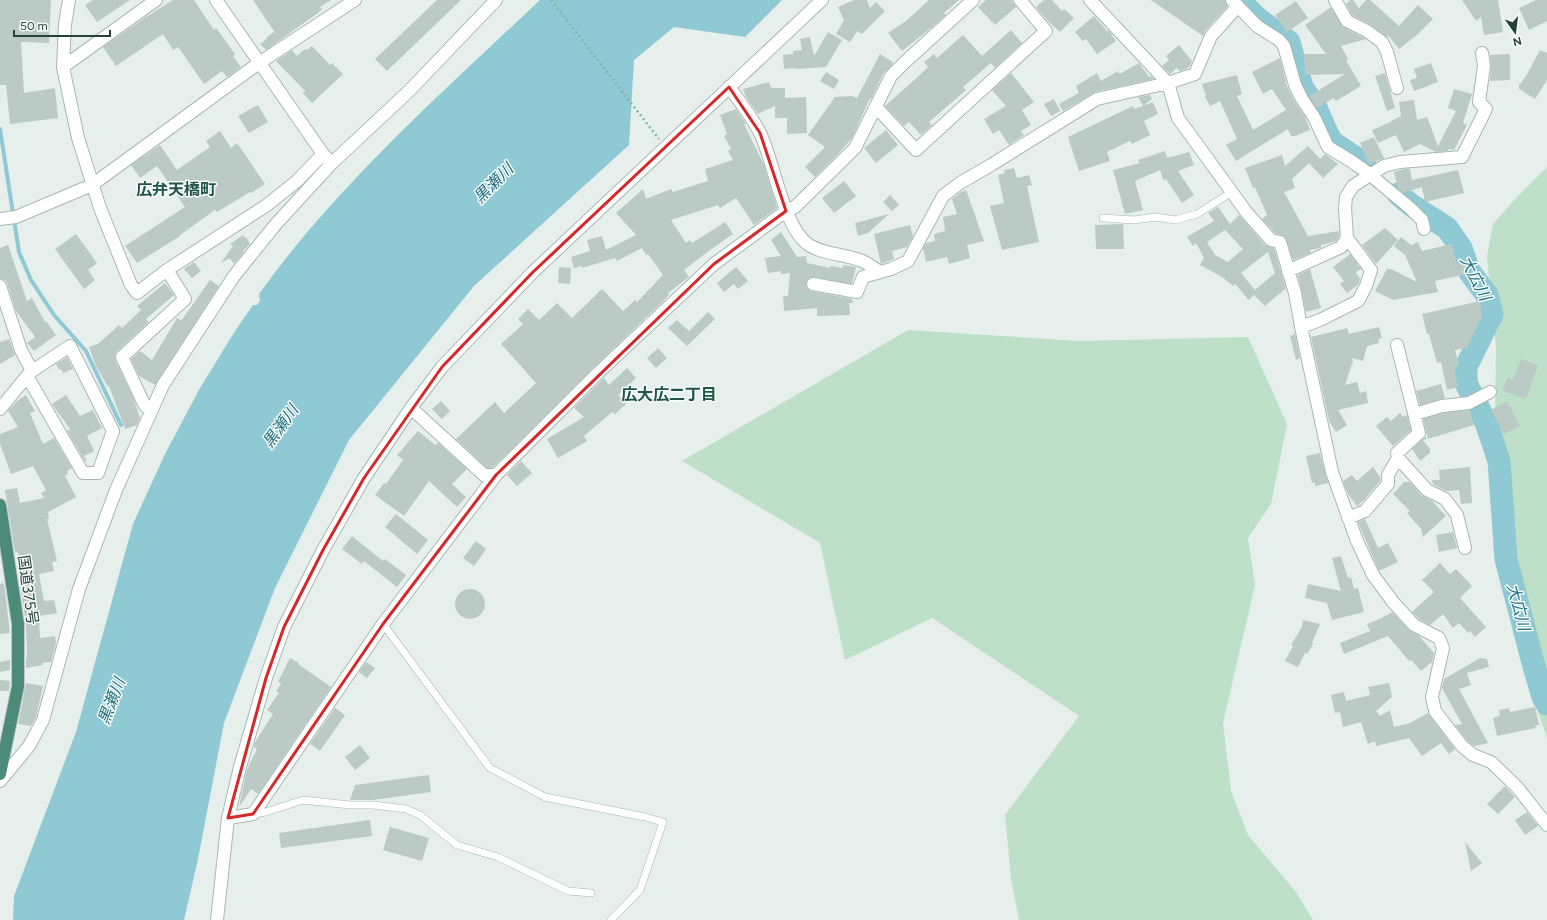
<svg xmlns="http://www.w3.org/2000/svg" width="1547" height="920" font-family="Figtree,'Noto Sans JP',sans-serif">
<rect width="100%" height="100%" fill="#e6efeb"/>
<path fill="#bfe0c8" d="M1547,167V738L1520,659L1506,591L1494,507L1496,347L1487,256L1493,224L1517,197Z
M908,330L1079,341L1248,337L1287,424L1271,504L1248,538L1255,585L1223,723L1231,791L1248,835L1296,892L1313,920H1019L1011,878L1005,815L1079,716L932,618L845,660L820,543L682,461Z"/>
<path fill="#8ec9d4" d="M540,0H782L745,37L674,27L634,60L629,145L474,286L349,440L275,588L224,723L198,859L184,920H13L14,896L76,732L133,524L165,454L200,388L237,328L253,305H257L260,301L259,294C338,184 442,93 540,0Z"/>
<g fill="none" stroke-linecap="round" stroke-linejoin="round">
<path stroke="#8ec9d4" stroke-width="4" d="M0,129L19,252L31,280L54,315L86,351L121,425"/>
<path stroke="#8ec9d4" stroke-width="23" d="M1239,0L1256,17L1289,42L1302,87L1316,108L1327,133L1332,142L1359,160L1365,166
M1398,194L1411,205L1447,228L1461,248L1469,271L1487,295L1492,314L1466,367V383L1487,425L1499,461L1506,559L1535,670L1543,697L1547,704"/>
</g>
<path fill="#bbcac4" fill-rule="evenodd" d="M0,0H51L49,43L21,42L24,93L55,88L58,118L10,124L6,85H0Z
M93,0H130L97,22L85,5Z
M173,0H194L214,30L216,28L235,54L233,56L241,67L227,77L222,71L204,84L178,47L173,50L163,34L116,66L103,47L146,17Z
M253,0H331L320,7L322,10L266,50L260,44L267,39L266,38L274,32L278,37Z
M437,0H461L387,71L375,59Z
M854,0H867L870,8L876,2L885,11L862,34L857,31L850,42L836,34L844,20L838,7Z
M929,0H959L944,13L946,15L931,28L902,51L888,33L906,21Z
M986,0H1012L1016,7L995,25L978,7Z
M1044,0H1052L1062,11L1064,9L1074,18L1060,32L1048,21L1036,7Z
M1151,0H1225L1228,6L1205,31L1203,36Z
M1350,0H1353L1359,8L1366,0H1370L1399,26L1418,5L1433,19L1418,34L1399,49L1388,35L1387,37L1371,25L1352,15L1346,4Z
M1462,0H1498L1503,32L1484,35L1481,17L1476,21Z
M1536,0H1547V21L1529,30L1519,8Z
M1296,1L1308,18L1287,32L1275,15Z
M1331,7L1343,27L1366,39L1341,46L1348,59L1346,60L1361,86L1336,101L1334,98L1317,108L1309,96L1345,74L1305,75L1304,54H1326L1305,25Z
M1094,16L1107,31H1109L1116,41L1097,54L1086,39L1083,41L1075,32Z
M1011,30L1022,43L995,68L991,63L963,87L966,90L929,122L932,125L921,135L909,122L904,126L885,106L920,75L921,76L920,75L928,67L924,62L934,54L937,58L963,35L982,56Z
M828,32L842,40L826,67L795,69V68L784,69L783,55L793,54V51L802,50L800,39L810,37L814,56Z
M1179,45L1192,61L1190,66L1186,69L1180,71L1177,68L1170,74L1162,66L1169,60L1166,56Z
M312,46L330,65L332,63L343,74L312,103L303,93L305,91L276,61L292,50L297,56L305,49L307,50Z
M1540,50L1547,53V80L1535,99L1519,89V85L1526,76Z
M880,54L893,62L892,65L883,74L871,99L870,98L852,138L838,154L815,177L805,167L825,147L808,135L835,97L852,96L857,98Z
M1510,54V80L1490,81L1491,67L1490,55Z
M1280,58L1286,82H1285L1295,102L1305,117L1310,130L1295,136H1291L1288,129L1236,161L1226,145L1237,139L1220,101L1210,106L1205,97L1206,96L1202,84L1237,75L1242,94L1237,96L1253,130L1286,110L1272,89L1263,94L1252,72Z
M1139,63L1149,77L1151,76L1154,79L1095,92L1063,111L1059,104L1079,93L1076,86L1097,73L1101,81L1118,71L1120,74Z
M1431,63L1438,82L1414,91L1410,80L1417,78L1414,69Z
M826,72L839,80L834,89L820,81Z
M1011,73L1034,102L1022,110L1031,125L1021,131L1024,135L1009,145L999,130L993,134L984,119L1006,106L992,90Z
M1385,73L1395,108L1387,111L1375,76Z
M769,82L771,88H785V98L806,97L807,133L787,134V118H775V106L758,114L746,97L743,89Z
M1454,89L1472,94L1463,123L1467,125L1454,150L1449,149L1448,151L1436,152L1420,144L1404,152L1396,135L1378,143L1372,130L1391,122V121L1401,116L1399,102L1414,100L1417,120L1427,117L1438,146L1456,111L1448,108Z
M1150,95L1152,99L1143,106L1153,102L1158,114L1144,121L1150,135L1132,144L1130,141L1107,152L1110,161L1079,171L1068,137L1133,106L1134,109L1143,106L1138,97Z
M1054,99L1060,111L1051,116L1044,104Z
M258,105L268,122L249,133L238,116Z
M736,109L746,124H744L764,165L777,208L754,225L736,198L720,208L718,205L671,220L686,243L690,240L692,243L725,222L733,234L710,250L684,270L689,277L668,293L669,295L658,306L592,369L510,451L492,468H487L456,439L495,402L504,413L536,383L501,344L523,324L518,319L528,309L539,320L557,303L572,318L602,289L623,311L635,300L637,302L663,275L648,254L646,255L642,248L617,261L615,258L582,268V266L574,268L571,257L590,251L587,240L602,236L606,250L636,235L616,213L643,189L646,199L671,189L673,192L708,181L705,169L733,160L728,151L731,149L724,136L727,134L720,115Z
M886,130L898,145L876,163L864,148Z
M220,131L231,148L237,143L265,184L251,193L250,192L217,212L215,210L180,235V236L137,263L125,246L185,207L157,166L140,178L131,165L160,145L177,170L210,147L206,141Z
M1374,137L1384,158L1369,164L1360,143Z
M1308,146L1320,159L1325,154L1338,164L1323,178L1309,163L1292,179L1295,188L1284,192L1308,236L1339,231V236L1336,241L1321,245V248H1320L1310,250L1311,253L1293,260L1285,237L1275,233L1262,219L1267,215L1255,187L1253,188L1245,168L1282,155L1285,166Z
M1165,151L1167,158L1189,152L1194,165L1178,171L1194,195L1182,203L1166,179L1163,180L1160,170L1135,181L1143,210L1125,214L1113,170L1140,163L1138,160Z
M1014,168L1017,178L1029,175L1032,185L1027,186L1039,242L1002,250L990,206L1004,203L998,175L1005,173L1004,170Z
M1404,169H1410L1412,180L1458,170L1464,193L1425,202L1422,187L1403,193L1398,188L1394,172Z
M844,181L856,196L834,213L822,198Z
M966,190L984,241L967,245L970,258L949,264L947,257L926,262L923,248L926,243L935,241L934,234L945,231L943,217L957,214L952,199L961,192Z
M890,195L899,205L892,211L883,202Z
M1218,207L1230,224L1239,215L1265,245L1274,248L1286,288L1265,306L1254,295L1249,300L1235,284L1233,286L1222,277L1200,265L1204,258L1196,243L1193,246L1187,237L1214,221L1208,213ZM1225,230L1243,249L1228,262L1215,255L1207,242ZM1268,252L1275,273L1255,290L1241,273Z
M889,214L868,233L858,236L855,223Z
M1123,224L1124,249H1096L1095,225Z
M910,225L913,236L907,247L892,251L894,259L881,264L874,234Z
M1385,228L1398,240L1376,264L1362,245Z
M781,232L797,257L806,256L807,263L830,268V266L843,268V265L856,267L852,284L814,277L808,279L806,283V287L811,291L852,299L853,303H849L850,315L817,316V308L784,311L783,296H788L790,273L781,274V271L768,273L765,258L781,256L771,240Z
M76,234L97,263L88,270L95,280L84,289L55,249Z
M243,235L245,238L246,237L250,244L243,251L244,252L234,264L230,258L221,263L233,246L230,244Z
M1401,237L1411,245L1418,242L1422,251L1452,244L1457,264L1464,263L1467,274L1435,281L1438,292L1393,300L1375,291L1387,269H1391L1417,282L1405,255L1394,246Z
M8,245L27,301L32,298L45,322L46,321L56,335L34,351L27,343L35,337L16,311L7,283L5,280L0,279V248Z
M1350,254L1361,269L1356,272L1360,279L1358,285L1347,293L1340,284L1344,281L1333,267Z
M194,262L201,271L192,278L184,269Z
M559,267L571,268L570,284L558,283Z
M736,267L748,281L738,289L734,284L724,292L717,283Z
M1310,269L1321,308L1306,312L1298,275Z
M210,280L219,286L155,385L139,376L131,359L140,351L152,360L177,318L181,321Z
M165,283L174,295L146,319L149,322L117,351L115,355V360L133,397L140,418L137,425L125,429L109,386L108,387L96,366L89,347L98,344L119,325L122,328L141,310L137,306Z
M1480,301L1482,316L1467,348L1455,350L1459,365L1454,367L1458,387L1447,390L1441,362L1437,363L1429,334H1427L1422,314Z
M708,312L715,319L687,346L668,328L677,320L689,331Z
M1379,327L1382,338L1378,339L1379,343L1367,346L1363,361L1352,358L1353,361L1345,385L1357,382L1360,393L1366,391L1368,403L1338,410L1347,425L1336,432L1329,421L1311,337L1347,328L1349,334Z
M1295,334L1300,358L1296,360L1290,336Z
M9,339L15,355L0,364V342Z
M658,348L667,358L656,368L647,358Z
M67,357L73,369L63,373L61,369L59,370L56,364Z
M1521,359L1538,365L1526,399L1503,391L1507,378L1513,380Z
M627,368L636,378L618,395L626,404L615,414L612,412L584,436L587,441L558,458L547,439L584,417L574,408L604,378L609,385Z
M1441,384L1445,398L1420,405L1416,391Z
M26,395L35,411L30,413L43,444L54,438L72,468L67,471L68,474L65,476L76,497L48,512L49,519H47L57,561L52,562L54,571L39,574L44,601L54,600L57,613L40,616L39,618L40,638L55,636L56,643L51,662L42,663L43,665L26,668V658H27L26,624L19,580L24,579L18,552L15,553L5,490L17,488L20,503L44,498L41,493L46,490L33,466L11,474L0,444V434L18,427L8,411L17,401Z
M66,395L80,416L93,410L102,428L87,436L94,451L84,456L87,461H85L67,431L70,429L52,404Z
M441,401L450,411L442,419L432,409Z
M1507,401L1520,426L1504,434L1491,410Z
M1470,410L1474,425L1428,439L1423,419L1443,413Z
M1400,413L1403,417L1407,415L1411,430L1393,446L1376,426L1387,417L1391,421Z
M418,431L435,445L438,443L467,469L452,484L466,497L457,507L429,481L404,516L375,495L384,483L386,484L403,460L397,455Z
M1425,437L1427,439L1423,440L1430,449V453L1420,461L1412,449Z
M1320,453L1328,483L1315,486V482L1312,483L1306,456Z
M521,461L532,473L517,486L507,475Z
M1373,467L1380,477V481L1365,499L1357,506L1348,494L1343,481L1352,475L1357,481Z
M1470,467L1472,503L1461,504L1459,490L1446,491L1433,484L1432,480H1440L1439,470Z
M1404,482H1410L1421,495L1432,501L1446,516L1423,537L1421,529L1407,513L1410,511L1393,494Z
M396,514L428,540L417,554L385,527Z
M1365,519L1378,548L1388,543L1398,562L1379,571L1358,522Z
M1453,532L1457,548L1439,552L1436,535Z
M352,536L383,561L385,559L406,575L397,587L364,561L362,564L342,549Z
M476,541L486,549L474,566L463,558Z
M1341,556L1348,578L1351,577L1354,589L1358,588L1364,612L1332,620L1327,603L1305,598L1308,584L1341,591L1332,558Z
M1440,563L1450,574L1456,569L1472,586L1460,598L1486,627L1475,637L1470,631L1468,633L1459,623L1453,628L1443,614L1430,625L1419,619L1412,612L1434,592L1422,580Z
M4,583L10,633L0,634V584Z
M455 604a15 15 0 1 1 30 0a15 15 0 1 1-30 0Z
M1392,612L1409,630L1419,636L1434,653L1432,662L1421,671L1411,660L1409,661L1388,636L1344,654L1340,643L1370,631L1367,624L1380,619Z
M1303,620L1320,624L1312,643L1313,644L1307,654L1305,653L1298,667L1285,661L1293,646L1291,645L1302,627Z
M290,658L299,663L298,664L331,687L258,794L251,789L239,807L247,770L257,749L254,747L255,742L273,714L267,710L279,693L276,691L281,684L278,682Z
M1480,658L1487,659L1489,667L1467,673L1471,685L1459,689L1488,743L1474,746L1467,741L1455,725L1462,724L1442,688L1444,679Z
M10,660V670L0,672V662Z
M366,662L375,668L367,678L359,672Z
M0,680L10,681L9,691H0Z
M26,683L43,686L36,717L31,726L18,724Z
M1389,683L1392,697L1376,711L1380,716L1390,710L1394,727L1410,723L1428,713L1455,749L1449,754L1441,743L1422,756L1409,738L1376,746L1375,741L1368,744L1361,722L1343,727L1340,712L1335,713L1331,695L1344,692L1346,701L1370,695L1368,687Z
M1535,707L1539,725H1535L1536,728L1497,736L1493,718L1500,716L1499,710L1509,708L1510,712Z
M335,708L345,715L320,751L310,744Z
M360,745L370,758L355,770L345,757Z
M429,775L431,792L373,800H350L355,785Z
M1505,786L1515,797L1498,814L1487,804Z
M1527,812L1538,826L1525,835L1515,820Z
M370,820L372,836L281,848L279,833Z
M390,827L429,838L422,861L383,850Z
M1465,842L1482,863L1471,871Z"/>
<g fill="none" stroke-linecap="round" stroke-linejoin="round">
<g stroke="#a8b8b2" stroke-width="8">
<path id="service" d="M1103,218L1134,220L1155,217L1175,220L1197,214L1232,192
M383,624L490,768L545,797L645,817L663,822L640,890L611,920
M253,814L266,812L303,800L350,805H373L406,809L420,815L457,845L498,857L568,891L591,893"/>
</g>
<g stroke="#a8b8b2" stroke-width="14">
<path id="minor" d="M69,0L65,24L63,67L78,138L100,208L131,285L137,293L167,270L267,205L297,181L323,154
M1090,0L1168,83L1178,118L1247,213L1271,240L1280,242L1295,293L1301,327L1332,472L1357,541L1373,575L1393,602L1414,625L1439,638L1443,648L1432,697L1435,711L1462,746L1473,755L1491,762L1517,787L1547,825
M1232,0L1257,26L1279,40L1284,46L1295,85L1302,99L1314,117L1328,147L1351,161L1368,173L1410,208L1422,220L1424,229
M1335,0L1347,21L1367,31L1382,42L1387,52L1397,88
M63,67L156,0
M729,87C740,102 753,118 761,135C774,163 784,229 809,245C825,255 845,254 862,261C869,264 874,268 880,272
M876,107L916,150L1046,31L1020,0
M0,219L16,217L92,185L259,63L355,0
M1288,271L1341,247L1347,238L1345,208L1346,197L1353,186L1384,166L1400,162L1462,157L1486,109L1479,102L1484,66L1482,53
M813,284L857,292L863,277L891,269L908,261L943,196L960,183L991,165L1097,99L1168,83L1195,74L1211,36L1238,6
M0,286L21,350L32,371
M1301,327L1320,320L1358,301L1366,286L1371,270L1347,238
M1397,345L1419,433L1397,453L1398,458L1427,490L1445,499L1457,515L1465,548
M411,408L484,475H496L597,374L714,264L786,211L795,207L855,148L891,76L905,62L973,0
M0,409L27,376L32,371L70,346L113,431L98,473H83L27,376
M151,412L144,404L122,357L185,299L167,270
M1415,414L1442,406L1469,403L1490,392
M1348,518L1365,511L1388,484V475L1398,458
M0,781L29,746L43,720L79,589L116,490L163,385L234,276L276,224L332,163L409,91L496,0
M228,818L253,814L383,624L496,475"/>
</g>
<g stroke="#a8b8b2" stroke-width="14">
<path id="tertiary" d="M216,0L323,154L332,163
M217,920L228,818L240,767L266,678L284,627L323,550L364,478L411,408L442,367L532,273L822,0"/>
</g>
<g stroke="#c2cac8" stroke-width="14">
<path id="trunk" d="M0,505L18,624V686L0,774"/>
</g>
<path stroke="#86b3a5" stroke-width="2.5" stroke-dasharray="2 3" stroke-linecap="butt" d="M551,0L659,139"/>
<use href="#service" stroke="#fff" stroke-width="7"/>
<use href="#minor" stroke="#fff" stroke-width="12"/>
<use href="#tertiary" stroke="#fff" stroke-width="12"/>
<use href="#trunk" stroke="#4c8a7c" stroke-width="12"/>
</g>
<path fill="none" stroke="#d62828" stroke-width="3" stroke-linejoin="round" d="M729,87L760,133L786,211L714,264L496,475L383,624L253,814L228,818L266,678L284,627L323,550L364,478L442,367L532,273Z"/>
<g text-anchor="middle" stroke-width="3" stroke-linejoin="round" paint-order="stroke">
<g font-size="15" fill="#24423a" stroke="#f7fbf9">
<text transform="translate(28 590) rotate(82)" y="5">国道375号</text>
</g>
<g font-size="16" font-style="italic" fill="#1c6f80" stroke="#f7fbf9">
<text transform="translate(493 183) rotate(-45)" y="6">黒瀬川</text>
<text transform="translate(1476 278) rotate(63)" y="6">大広川</text>
<text transform="translate(280 426) rotate(-54)" y="6">黒瀬川</text>
<text transform="translate(1519 607) rotate(75)" y="6">大広川</text>
<text transform="translate(111 701) rotate(-69)" y="6">黒瀬川</text>
</g>
<g font-size="16" font-weight="bold" fill="#1f5548" stroke="#f7fbf9">
<text x="176" y="195">広弁天橋町</text>
<text x="669" y="400">広大広二丁目</text>
</g>
</g>
<g transform="translate(1515 32) rotate(166)" stroke="#f7fbf9" stroke-width="3" paint-order="stroke">
<path d="M0-3L7 15L0 10L-7 15Z" fill="#24423a"/>
<text y="-6" font-size="11" font-weight="bold" text-anchor="middle" fill="#24423a">N</text>
</g>
<path d="M14 30v6h96v-6" fill="none" stroke="#24423a" stroke-width="2"/>
<text x="20" y="30" font-size="12" fill="#24423a" stroke="#f7fbf9" stroke-width="3" paint-order="stroke">50 m</text>
</svg>
